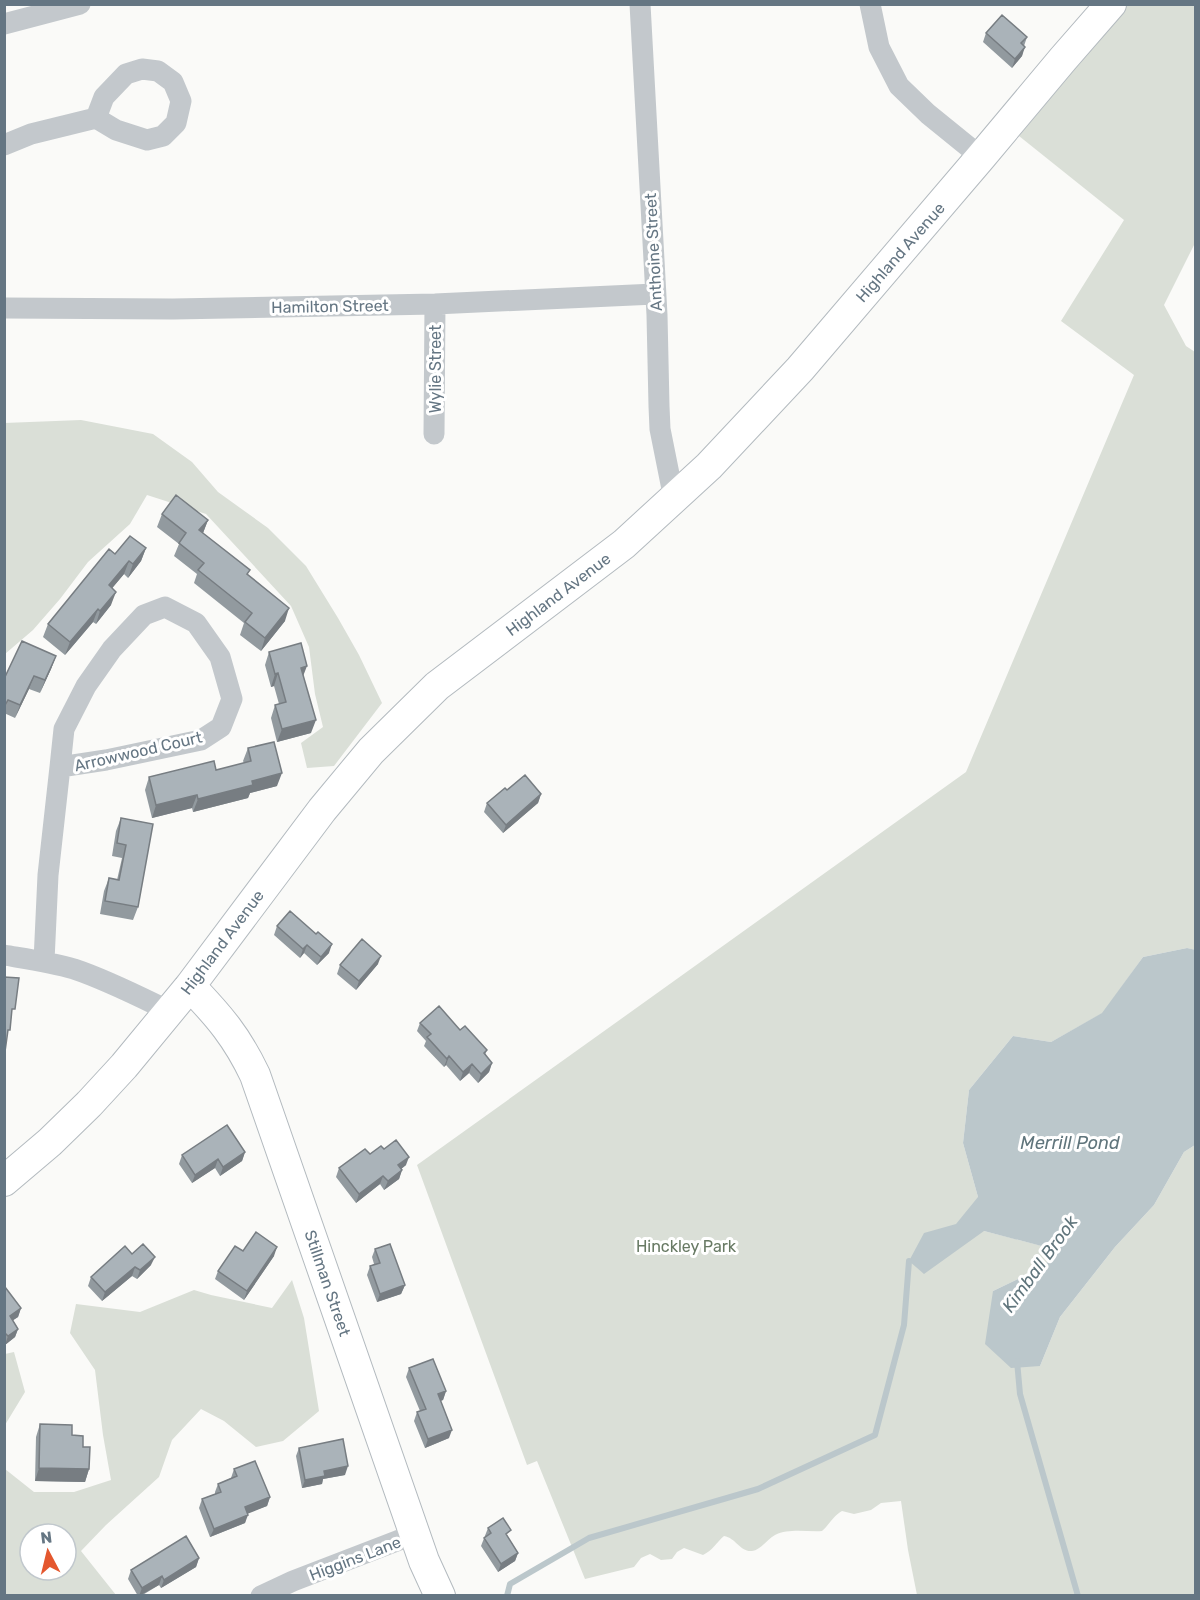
<svg xmlns="http://www.w3.org/2000/svg" width="1200" height="1600" font-family="Rubik,sans-serif">
<rect width="100%" height="100%" fill="#fafaf8"/>
<path fill="#dadfd7" fill-rule="evenodd" d="M1127,5H1195V243L1164,305L1186,346L1195,352V950L1187,948L1143,957L1103,1013L1051,1042L1013,1036L969,1090L963,1143L978,1197L984,1231L1050,1248L1047,1265L993,1291L1040,1366L1060,1317L1115,1247L1154,1205L1184,1152L1195,1145V1595H917L908,1550L901,1501L881,1503L871,1510L854,1514L842,1511C833,1516 829,1525 822,1531C807,1532 789,1528 775,1535C767,1539 761,1550 752,1551C740,1552 736,1538 724,1536C716,1543 713,1550 703,1555L684,1548L677,1552L672,1559L661,1560L650,1554L641,1558L634,1567L585,1579L537,1461L527,1465L417,1165L966,772L1134,375L1061,321L1124,220L1019,136Z
M81,420L153,434L192,462L218,492L268,528L306,566L338,618L359,655L382,703L334,766L307,768L301,743L323,727L315,694L309,647L291,606L206,514L147,495L130,524L88,562L60,599L33,630L5,654L4,423Z
M292,1280L304,1318L319,1411L283,1441L256,1447L224,1421L201,1409L172,1440L159,1477L106,1525L81,1551L116,1595H5V1469L34,1492H74L111,1480L103,1435L95,1370L70,1333L76,1304L140,1312L194,1290L211,1295L272,1308ZM30,1534H66V1570H30Z
M14,1352L25,1392L5,1425V1354Z"/>
<path fill="#bbc7cb" d="M1187,948L1196,950L1195,1145L1184,1152L1154,1205L1115,1247L1060,1317L1040,1366L1011,1368L985,1344L993,1291L1047,1265L1049,1248L984,1231L924,1274L909,1261L924,1233L956,1224L978,1197L963,1143L969,1090L1013,1036L1051,1042L1102,1013L1143,957Z"/>
<g fill="none" stroke-linecap="round" stroke-linejoin="round">
<path stroke="#bbc7cb" stroke-width="6" d="M1017,1361L1020,1394L1078,1596
M507,1596L510,1584L589,1538L758,1489L875,1435L904,1325L909,1261"/>
<g stroke="#b3babf" stroke-width="32">
<path id="secondary" d="M190,986C219,1016 237,1037 255,1075L424,1561L440,1596
M4,1181L50,1142L89,1104L124,1066L190,986L322,810L371,751L437,686L624,544L709,466L800,369L981,157L1063,59L1111,4"/>
</g>
<path stroke="#c3c8cc" stroke-width="21" d="M640,4L657,315L659,406L660,429L674,499
M870,4L879,47L899,86L928,114L981,157
M4,24L80,4
M142,69L158,71L173,82L181,101L176,123L163,136L147,140L116,130L96,118L104,97L126,74Z
M4,145L31,134L96,118
M4,308L173,309L435,304L655,294
M434,434L435,304
M4,955C28,959 51,962 74,969C107,980 138,996 169,1011
M44,961L48,875L60,767L106,760L201,740L221,727L232,699L220,657L196,623L165,607L144,615L112,649L86,686L64,729L60,767
M261,1596L293,1581L415,1534"/>
<use href="#secondary" stroke="#fff" stroke-width="30"/>
</g>
<path fill="#929a9f" d="M986,33L1027,37L1024,46L1022,56L1012,68L983,42Z
M162,514L208,520L203,533L248,576L285,621L261,651L240,635L244,623L194,583L197,574L174,556L179,544L157,527Z
M146,548L141,561L128,578L124,574L112,588L111,605L96,624L93,622L65,655L43,637L48,624L115,554Z
M269,652L303,676L311,733L277,742L271,718L275,705L279,704L274,686L271,687L265,665Z
M56,656L51,669L40,693L29,689L15,718L4,713V679Z
M248,748L277,786L250,793L248,798L193,812L192,808L152,818L145,790L149,777L216,770L244,763L243,761Z
M507,790L541,794L538,803L503,833L484,812L487,803Z
M121,818L138,907L133,920L100,914L104,891L109,878L117,880L122,858L112,856L116,831Z
M277,926L329,953L317,965L304,953L300,958L274,935Z
M378,964L356,990L337,974L340,965Z
M420,1023L460,1030L487,1050L485,1055L492,1063L489,1072L478,1083L469,1073L460,1081L446,1065L444,1067L424,1046L426,1041L417,1031Z
M384,1149L406,1165L401,1169L402,1170L399,1179L384,1190L380,1184L356,1203L336,1177L339,1168L370,1154Z
M245,1152L242,1161L220,1176L215,1168L192,1183L179,1164L182,1155Z
M375,1249L405,1285L401,1294L377,1302L367,1275L370,1266L374,1264L372,1257Z
M243,1251L274,1256L244,1300L215,1279L218,1271Z
M132,1254L151,1265L137,1279L132,1276L102,1301L88,1286L91,1277Z
M4,1287L21,1308L18,1317L13,1320L18,1329L15,1337L5,1345Z
M409,1368L446,1391L443,1400L440,1401L449,1438L425,1448L414,1421L417,1412L420,1411L406,1377Z
M40,1424L72,1435L83,1447L89,1469L85,1482L35,1481L36,1437Z
M299,1448L345,1475L323,1479L322,1484L302,1488L296,1456Z
M234,1469L270,1497L267,1506L247,1513L245,1523L210,1537L199,1508L202,1499L215,1494V1492L218,1484L231,1478Z
M488,1528L508,1537L518,1553L515,1561L498,1572L481,1546Z
M199,1558L196,1567L161,1588L159,1585L141,1596H138L128,1579L131,1570Z"/>
<path fill="#777d82" d="M1025,47L1022,56L1012,68L1015,59Z
M208,520L203,533L199,530Z
M146,548L141,561L128,578L133,564Z
M129,561L124,574L104,598L109,585Z
M116,592L111,605L96,624L100,611Z
M289,608L285,621L261,651L265,638Z
M98,609L93,622L65,655L70,642Z
M56,656L51,669L40,693L45,680Z
M307,666L302,679L301,668Z
M278,673L274,686L271,687L275,674Z
M34,676L29,689L15,718L20,705Z
M316,720L311,733L277,742L282,729Z
M282,773L277,786L250,793L248,798L193,812L198,799L252,781Z
M541,794L538,803L503,833L506,825Z
M197,795L192,808L152,818L156,805Z
M332,944L329,953L317,965L321,957Z
M307,945L304,953L300,958L303,949Z
M381,956L378,964L356,990L359,981Z
M449,1056L446,1065L444,1067L447,1059Z
M492,1063L489,1072L478,1083L481,1074Z
M472,1064L469,1073L460,1081L463,1072Z
M245,1152L242,1161L220,1176L223,1167Z
M409,1157L406,1165L395,1174L398,1165Z
M218,1159L215,1168L192,1183L195,1175Z
M402,1170L399,1179L384,1190L388,1181Z
M383,1176L380,1184L356,1203L359,1194Z
M277,1247L274,1256L244,1300L247,1291Z
M155,1257L151,1265L137,1279L140,1270Z
M135,1267L132,1276L102,1301L105,1292Z
M405,1285L401,1294L377,1302L380,1294Z
M21,1308L18,1317L6,1325L10,1316Z
M18,1329L15,1337L5,1345L8,1336Z
M446,1391L443,1400L435,1403L438,1394Z
M452,1430L449,1438L425,1448L428,1439Z
M348,1466L345,1475L323,1479L322,1484L302,1488L305,1480L324,1471Z
M39,1468L89,1469L85,1482L35,1481Z
M270,1497L267,1506L242,1516L245,1507Z
M248,1515L245,1523L210,1537L214,1529Z
M518,1553L515,1561L498,1572L501,1564Z
M199,1558L196,1567L161,1588L164,1580Z
M162,1576L159,1585L139,1596L142,1588Z"/>
<path fill="#aab3b9" stroke="#777d82" stroke-width="1.5" d="M1002,15L1027,37L1021,43L1025,47L1015,59L986,33Z
M176,495L208,520L199,530L250,570L247,574L289,608L265,638L245,622L252,613L198,570L204,563L179,543L186,533L162,514Z
M130,536L146,548L133,564L129,561L109,585L116,592L100,611L98,609L70,642L48,624L109,549L115,554Z
M22,641L56,656L45,680L34,676L20,705L8,700L4,707V679Z
M301,643L307,666L301,668L316,720L282,729L275,705L286,702L278,673L275,674L269,652Z
M274,742L282,773L252,781L253,785L198,799L197,795L156,805L149,777L214,761L216,770L251,761L248,748Z
M525,775L541,794L506,825L487,803L505,788L507,790Z
M121,818L153,824L138,907L105,901L109,878L119,880L126,845L117,843Z
M290,911L316,934L318,932L332,944L321,957L307,945L303,949L277,926Z
M362,939L381,956L359,981L340,965Z
M4,977L19,978L15,1009H12L10,1030H8L4,1059Z
M439,1006L460,1030L465,1026L487,1050L484,1053L492,1063L481,1074L472,1064L463,1072L449,1056L447,1059L427,1037L431,1034L420,1023Z
M227,1125L245,1152L223,1167L218,1159L195,1175L182,1155Z
M396,1140L409,1157L398,1165L402,1170L388,1181L383,1176L359,1194L339,1168L365,1149L370,1154L381,1146L384,1149Z
M256,1232L277,1247L247,1291L218,1271L235,1246L243,1251Z
M143,1244L155,1257L140,1270L135,1267L105,1292L91,1277L125,1246L132,1254Z
M390,1244L405,1285L380,1294L370,1266L380,1263L375,1249Z
M5,1287L21,1308L10,1316L18,1329L8,1336L4,1332Z
M433,1359L446,1391L438,1394L452,1430L428,1439L417,1412L426,1409L409,1368Z
M40,1424L72,1425V1435L83,1436V1447H90L89,1469L39,1468Z
M343,1439L348,1466L324,1471L325,1476L305,1480L299,1448Z
M255,1461L270,1497L245,1507L248,1515L214,1529L202,1499L221,1492L218,1484L237,1476L234,1469Z
M503,1518L511,1530L506,1534L518,1553L501,1564L484,1538L491,1533L488,1528Z
M186,1536L199,1558L164,1580L162,1576L142,1588L131,1570Z"/>
<g text-anchor="middle" stroke-width="6" stroke-linejoin="round" paint-order="stroke">
<g font-size="16" fill="#657683" stroke="#fff">
<text transform="translate(653 252) rotate(-93)" y="6">Anthoine Street</text>
<text transform="translate(900 252) rotate(-49)" y="6">Highland Avenue</text>
<text transform="translate(330 306) rotate(-1)" y="6">Hamilton Street</text>
<text transform="translate(435 369) rotate(-90)" y="6">Wylie Street</text>
<text transform="translate(558 594) rotate(-37)" y="6">Highland Avenue</text>
<text transform="translate(138 751) rotate(-13)" y="6">Arrowwood Court</text>
<text transform="translate(222 942) rotate(-53)" y="6">Highland Avenue</text>
<text transform="translate(328 1283) rotate(71)" y="6">Stillman Street</text>
<text transform="translate(355 1558) rotate(-21)" y="6">Higgins Lane</text>
</g>
<g font-size="16" fill="#687a64" stroke="#fff">
<text x="686" y="1252">Hinckley Park</text>
</g>
<g font-size="18" font-style="italic" fill="#60757c" stroke="#fff">
<text x="1070" y="1149">Merrill Pond</text>
<text transform="translate(1040 1264) rotate(-54)" y="6">Kimball Brook</text>
</g>
</g>
<rect width="1200" height="1600" fill="none" stroke="#657683" stroke-width="12"/>
<g transform="translate(48 1552) rotate(353)"><circle r="28" fill="#ffffff" stroke="#c1c8cd" stroke-width="1.5"/>
<path d="M0-4.5L10 22L0 15L-10 22Z" fill="#e4572e"/>
<text y="-9" font-size="16" font-weight="bold" text-anchor="middle" fill="#657683">N</text>
</g>
</svg>
